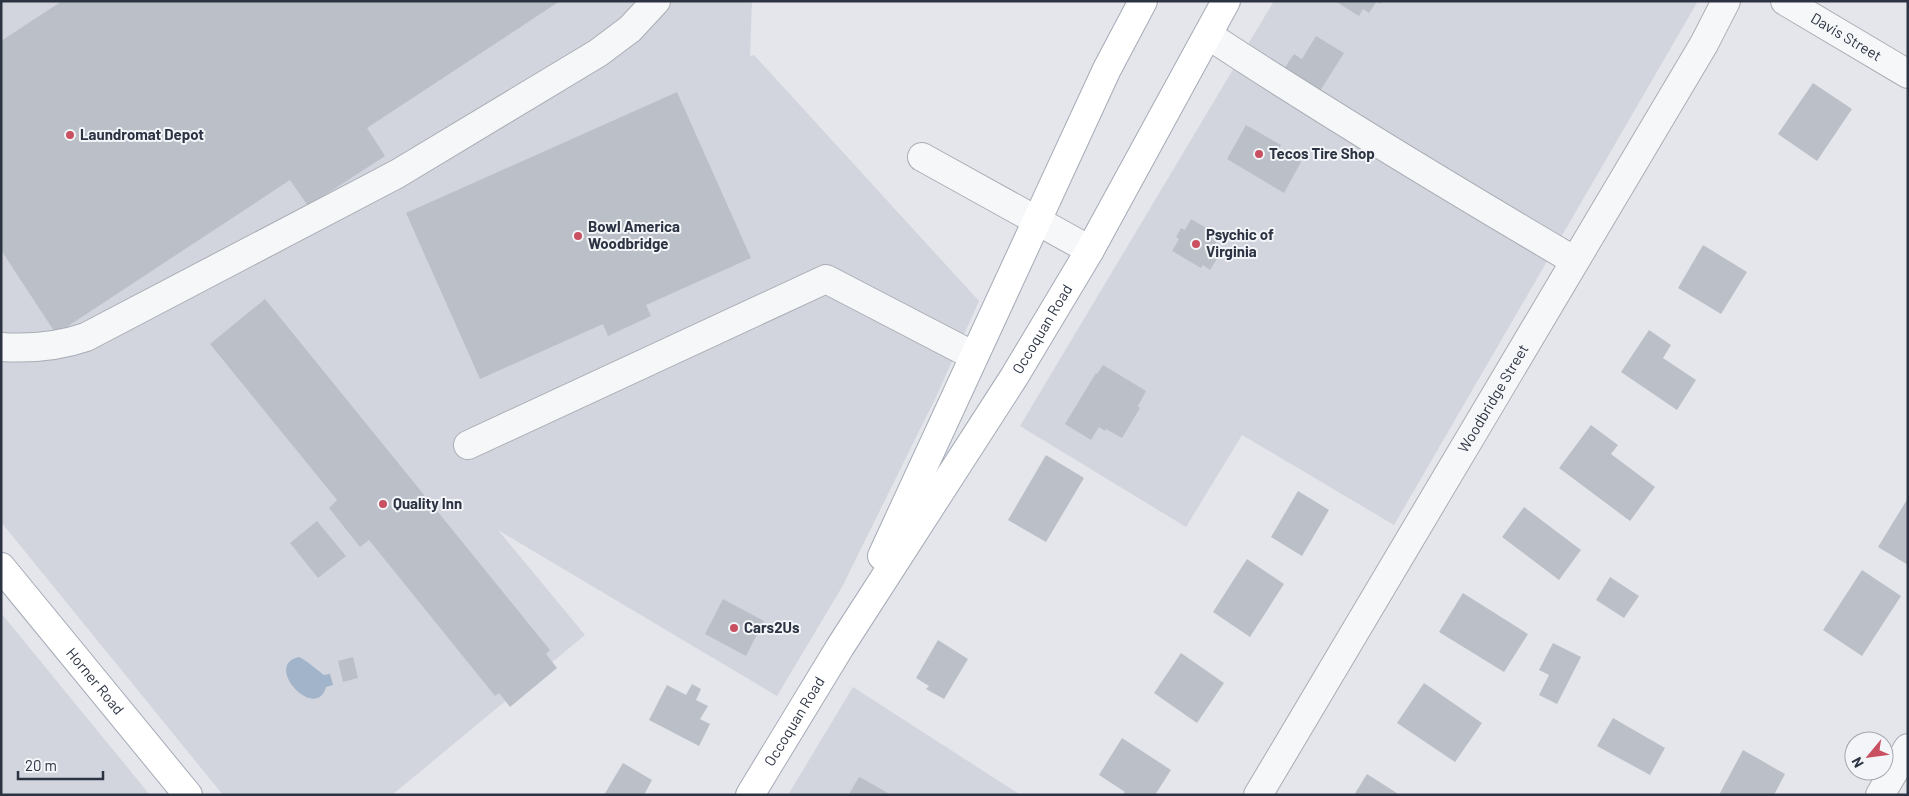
<svg xmlns="http://www.w3.org/2000/svg" width="1909" height="796" font-family="Barlow,sans-serif">
<rect width="100%" height="100%" fill="#e4e6eb"/>
<path fill="#d2d5dd" d="M1,1H752L750,56L754,55L979,301L936,397L842,587L777,696L498,530L585,635L392,795H223L1,522Z
M1274,1H1698L1394,525L1242,435L1186,527L1020,426Z
M1,613L150,795H1Z
M853,687L1019,794V795H788Z"/>
<path fill="#a1b4c9" d="M299,657C303,658 320,672 324,675L330,674L333,685L326,687C316,723 262,665 299,657Z"/>
<path fill="#bbc0c8" d="M62,1H560L367,128L385,156L308,206L290,180L56,334L1,250V41Z
M1335,1H1382L1381,4L1377,1L1369,13L1363,9L1359,16Z
M1316,36L1344,53L1320,91L1284,69L1294,54L1302,59Z
M1813,83L1852,109L1817,161L1778,134Z
M677,92L751,258L646,305L651,316L608,336L603,324L480,379L406,213Z
M1246,125L1281,145L1279,149L1301,162L1284,193L1227,159Z
M1191,219L1220,236L1212,249L1220,254L1210,270L1203,265L1201,268L1172,251L1179,239L1176,237L1181,228L1185,230Z
M1703,245L1747,272L1721,314L1678,288Z
M265,299L550,650L546,654L557,668L510,707L499,693L495,696L369,540L360,547L329,508L337,500L210,344Z
M1649,330L1671,345L1663,358L1696,380L1677,410L1621,372Z
M1103,365L1146,391L1138,406L1140,408L1122,438L1106,429L1105,431L1099,427L1091,440L1065,424L1096,373L1097,374Z
M1591,425L1618,445L1611,454L1655,487L1630,521L1559,468Z
M1046,455L1084,478L1046,542L1008,520Z
M1298,491L1329,510L1302,556L1271,537Z
M1908,498V565L1878,547Z
M1524,507L1581,550L1559,580L1502,537Z
M317,521L346,556L318,578L290,543Z
M1247,559L1284,584L1250,637L1213,612Z
M1862,570L1901,596L1862,656L1823,630Z
M1610,577L1639,596L1624,618L1596,600Z
M1463,593L1528,634L1504,672L1439,632Z
M723,599L764,621L746,656L705,634Z
M938,640L968,659L944,699L926,689L929,686L916,678Z
M1553,643L1581,657L1557,704L1539,695L1549,675L1539,670Z
M1181,653L1224,683L1197,723L1154,693Z
M353,657L358,678L343,682L338,661Z
M1424,683L1482,723L1455,762L1397,723Z
M692,684L701,689L696,700L708,706L700,719L710,724L699,746L649,720L667,685L686,695Z
M1613,718L1665,748L1650,775L1597,746Z
M1122,738L1171,770L1155,795H1122L1125,792L1099,775Z
M1743,750L1785,774L1774,795H1719Z
M623,763L652,780L644,795H604Z
M1367,774L1400,795H1354Z
M859,777L867,781L891,795H851L849,794Z"/>
<g fill="none" stroke-linecap="round" stroke-linejoin="round">
<g stroke="#a9adb5" stroke-width="30">
<g id="minor">
<path id="s1" d="M1785,1L1908,74"/>
<path d="M1208,35C1328,114 1451,188 1575,261"/>
<path d="M922,157L1090,250"/>
<path d="M1,347C31,349 57,347 86,337L397,174L598,53L630,29L656,1"/>
<path d="M468,445L826,279L974,356"/>
<path id="s2" d="M1258,795L1704,44L1726,1"/>
<path d="M1880,795L1908,748"/>
</g>
</g>
<g stroke="#a3abb6" stroke-width="30">
<g id="major">
<path d="M882,556L1107,69L1143,1"/>
<path id="s3" d="M1,567L188,795"/>
<path id="s4" d="M750,795L840,647L1014,377L1090,250L1226,1"/>
</g>
</g>
<use href="#minor" stroke="#f6f7f9" stroke-width="28"/>
<use href="#major" stroke="#fff" stroke-width="28"/>
</g>
<g fill="#c95060" stroke="#f3f5f8" stroke-width="2">
<circle cx="70" cy="135" r="5"/>
<circle cx="1259" cy="154" r="5"/>
<circle cx="578" cy="236" r="5"/>
<circle cx="1196" cy="244" r="5"/>
<circle cx="383" cy="504" r="5"/>
<circle cx="734" cy="628" r="5"/>
</g>
<g text-anchor="middle" stroke-width="4" stroke-linejoin="round" paint-order="stroke">
<g font-size="15" fill="#2c3443" stroke="#f3f5f8">
<text dy="5" stroke="none"><textPath href="#s1" startOffset="71">Davis Street</textPath></text>
<text dy="5" stroke="none"><textPath href="#s4" startOffset="550">Occoquan Road</textPath></text>
<text dy="5" stroke="none"><textPath href="#s2" startOffset="461">Woodbridge Street</textPath></text>
<text dy="5" stroke="none"><textPath href="#s3" startOffset="148">Horner Road</textPath></text>
<text dy="5" stroke="none"><textPath href="#s4" startOffset="86">Occoquan Road</textPath></text>
</g>
<g font-size="15" font-weight="bold" fill="#2c3443" stroke="#f3f5f8" text-anchor="start">
<text x="80" y="140">Laundromat Depot</text>
<text x="1269" y="159">Tecos Tire Shop</text>
<text x="588" y="232">Bowl America<tspan x="588" dy="17">Woodbridge</tspan></text>
<text x="1206" y="240">Psychic of<tspan x="1206" dy="17">Virginia</tspan></text>
<text x="393" y="509">Quality Inn</text>
<text x="744" y="633">Cars2Us</text>
</g>
</g>
<rect width="1909" height="796" fill="none" stroke="#2c3443" stroke-width="5"/>
<g transform="translate(1869 756) rotate(241)"><circle r="24" fill="#f3f5f8" stroke="#a3a8b0"/>
<path d="M0-4L9 19L0 12L-9 19Z" fill="#c95060"/>
<text y="-8" font-size="14" font-weight="bold" text-anchor="middle" fill="#2c3443">N</text>
</g>
<path d="M18 771v8h85v-8" fill="none" stroke="#2c3443" stroke-width="2.5"/>
<text x="25" y="771" font-size="15" fill="#2c3443" stroke="#f3f5f8" stroke-width="4" paint-order="stroke">20 m</text>
</svg>
